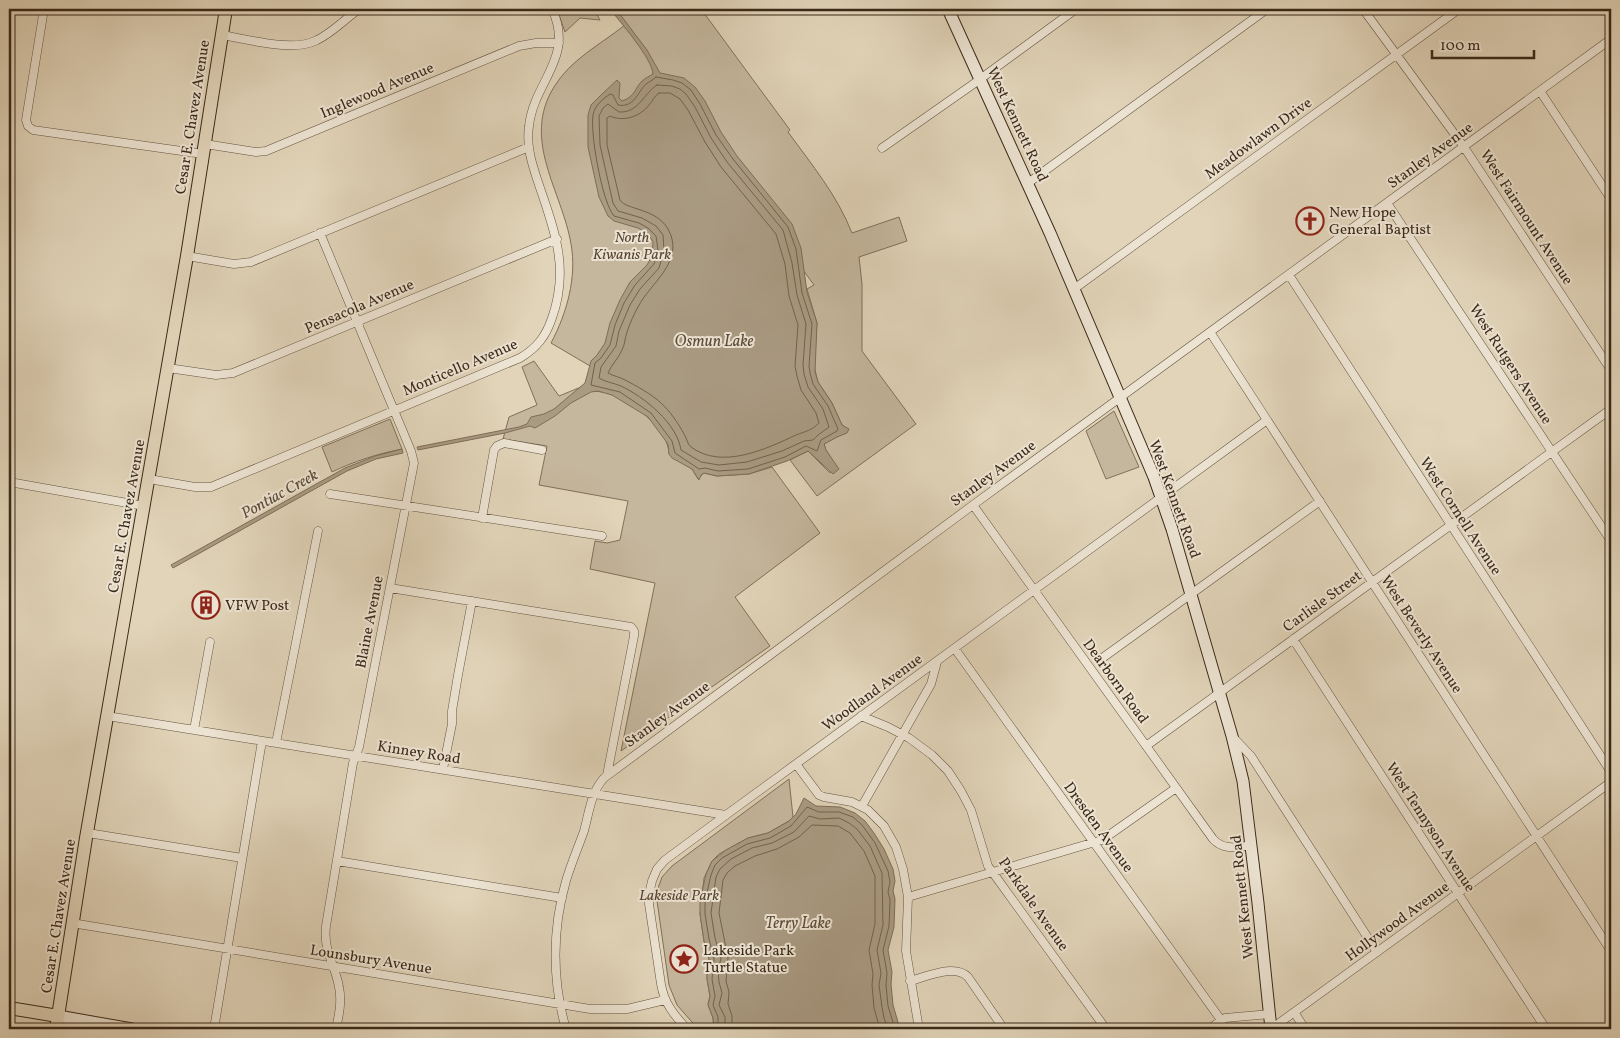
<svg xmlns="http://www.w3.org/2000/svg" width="1620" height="1038" font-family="Vollkorn,serif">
<rect width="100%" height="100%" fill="#e1d4b9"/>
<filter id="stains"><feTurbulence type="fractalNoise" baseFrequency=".004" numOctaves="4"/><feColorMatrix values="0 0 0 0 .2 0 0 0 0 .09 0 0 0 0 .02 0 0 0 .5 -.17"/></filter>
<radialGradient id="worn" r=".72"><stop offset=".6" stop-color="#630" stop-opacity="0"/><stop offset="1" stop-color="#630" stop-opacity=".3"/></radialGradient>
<path fill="#c5b79e" stroke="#80705b" d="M557,9H594L600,20L580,18L565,32Z
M616,9H701L790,130L788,132C812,165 837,195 852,233L899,217L907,241L859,257L862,284V351L916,424L817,496L790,460L808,451L830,473L831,458L826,450L824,444L844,433L848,429L842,425L832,403L818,382L814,366L817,323L807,289L814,285L687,110L702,241L607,376L551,343C567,313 577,277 571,244C562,191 521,140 554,87C570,60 601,44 625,25L614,10Z
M534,361L559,396L581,387C592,393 599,390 611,394C632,401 669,430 669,454L692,469L698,479L704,473L717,476L749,474L772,467L820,533L735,597L770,646L621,751L655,583L590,569L595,541L607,543L620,540L628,501L539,485L547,446L503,439L509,417L537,405L522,367Z
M1114,411L1139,467L1106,479L1086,431Z
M390,419L402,449C377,454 355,461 332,472L322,447Z
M789,779L793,817L789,821L768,833L748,838L719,854L712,861L704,878L700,914L704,941L709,959L707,965V979L710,996L708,1004L713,1018L714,1029H698L677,1005L669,985L657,901V891L662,877L672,866Z"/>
<path fill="#a99a82" stroke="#7d6d58" d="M610,9H616L647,50L660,73L684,78L695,87L705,101L721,132L737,156L792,224L801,248L807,292L817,323L815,372L818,382L832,403L842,425L849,429L847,433L837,437L824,444L826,450L839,469L833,474L808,451L787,461L749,474L717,476L704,473L701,475L699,480L692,469L672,458L669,454L668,444L648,417L612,395L598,391L591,392L571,403L555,416L535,428L530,426L505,433L418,450L417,447L519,427L527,424L531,417L544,414L554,409L585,383L591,361L597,355L605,343L610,323L620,300L630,282L647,265L652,256L653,242L649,235L638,228L614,221L608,216L599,197L588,147V115L591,105L599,97L617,80L620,83L619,98L622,101C636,96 634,89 642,81C645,78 650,76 653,74C652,58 620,22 610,9Z
M402,449L403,453L376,459L347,471L173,568L171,565L345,468L375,456Z
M804,798L816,806L840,807L855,813L865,821L874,833L884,849L893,869L895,881L893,891L895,899L894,927L888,950L892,972L891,984L893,1005L900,1029H714L713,1018L708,1005L710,996L707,979V965L709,959L704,941L700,914V901L706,874L712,861L726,850L748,838L768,833L789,821L796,814Z"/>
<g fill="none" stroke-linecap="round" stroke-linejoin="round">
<path stroke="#72624d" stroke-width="1" d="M656,77L673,80L682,83L691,90L700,104L716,135L733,159L788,227L796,249L802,293L812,324L809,366L810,373L813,384L828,406L838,429L837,431L821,440L817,451L806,446L785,457L748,469L718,471L705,468L699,469L675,453L672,441L651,413L620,392L591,385L595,363L601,358L610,345L615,325L624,303L635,285L654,264L658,250L656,236L648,228L639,223L614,216C602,202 590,133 593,115C595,105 603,99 610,94L613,95L618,105C634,108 637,93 646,84C649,82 653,80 656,77Z
M657,85L672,86L680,89L686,94L695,107L711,138L727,162L783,230L792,263L797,295L806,324L803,365L804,374L808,387L823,409L829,427L818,435L813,440L804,441L782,451L747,462L719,465L701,462L681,450C677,423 644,397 621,386C614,383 605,382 599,378L601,367L616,346L619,331L630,305L640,289L659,268L664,251L663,235L656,226L642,218L618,211L613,203L600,145L599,116L603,108L608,104L619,112C639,113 643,94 657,85Z
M659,93H670L680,99L688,110L705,142L721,167L776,234L785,264L789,296L798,325L795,366L797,376L801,390L816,413L819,423C811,431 806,431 796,435C766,449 722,470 691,447C687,444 687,438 684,434C678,423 670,411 661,403C653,395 635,385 625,380C620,377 613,376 608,373C611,365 619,358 622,350C625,344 625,338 627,332C630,323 634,314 638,307C650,283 686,261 668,229C656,208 626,210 620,200L607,145V118L610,116C623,122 640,117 649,105C653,101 654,96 659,93Z
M718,1029V1017L713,1005L715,996L712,979L714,959L709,939L705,914V901L711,875L715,865L722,858L747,844L770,838L791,826L807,807L819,812H839L853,817L862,825L875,843L888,871L890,882L888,892L890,900L889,926L883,950L887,973L886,985L888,1006L895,1029
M725,1029V1017L719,1005L722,993L719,982L718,971L721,958L715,938L711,913L716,877L720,869L731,859L752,848L772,843L794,832L809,816L820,819L839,818L849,823L857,829L870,846L882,873L883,925L877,950L881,973L879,985L882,1007L884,1018L888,1029
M732,1029V1016L728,1004L729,992L726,981L728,958L719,913L723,880L727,873L735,866L755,856L777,849L799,837L812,825L838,826L850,833L864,851L875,876V924L869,950L873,974L872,985L874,1008L880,1029"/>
<g stroke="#645440" stroke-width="9">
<path id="street" d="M44,9L26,120L28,126L33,130L203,154
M1363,9L1464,147L1611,370
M222,35C247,39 291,52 315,41C331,34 345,19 359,9
M1540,91L1611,199
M205,144L256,152L266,151L519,46L536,43H559
M882,148L972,85L1076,9
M1028,183L1267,9
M1387,203L1611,541
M320,233L411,451L414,463L359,747L353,763L326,926C323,951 335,964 339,987C342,1001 339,1015 336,1029
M187,256L234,264L251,262L529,147
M1289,275L1611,772
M1074,289L1459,9
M1210,332L1611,951
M168,368L216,375L233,373L557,239
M149,479L195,487H211L520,358C537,348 546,336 552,318C570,268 554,229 538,182C532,164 526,146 529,126C534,81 575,58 552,9
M15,483L144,506
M330,494L602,536
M973,505L1213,839C1224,851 1237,847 1252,845
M482,518L494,450L497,446L504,443L542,450
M390,588L631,627L634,631V636L607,775
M1293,639L1546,1029
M955,649L1221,1020
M1101,659L1320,501
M107,716L726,815
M861,716L888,727L909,738L932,755L948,771L961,791L971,810L988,866L1106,1029
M194,730L210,642
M1232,736L1251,756L1377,952
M276,743L318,531
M1146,746L1611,409
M796,764L819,795L824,797L852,802L868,810L884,826L896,847L903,869L908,897L906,951L919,1029
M443,769L452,724V711L458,675L472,601
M862,806L931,684L937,662
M88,833L242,858
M337,861L562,898
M908,897L1102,840L1176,788
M72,923L590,1009H627L665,1000
M910,981C926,977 955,963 968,977L1004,1029
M1294,1012L1305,1029
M214,1029L262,741
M566,1029C552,981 552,929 566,881C571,864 578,848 584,831C589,813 591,792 604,778L973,505L1611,39
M687,1029C674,1015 664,1003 661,984L649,904V894L652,881L657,869L665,860L726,815L1267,420
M1209,1029L1225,1018L1270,1014
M1271,1029L1611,782"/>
</g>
<g stroke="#3b2918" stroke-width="13">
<path id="secondary" d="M948,9L1050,233L1154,477L1172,529L1232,736L1243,781L1258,903L1271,1029
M58,1016L132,1029"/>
</g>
<g stroke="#3b2918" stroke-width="14">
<path id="primary" d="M9,1008L58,1016
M56,1029L86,838L187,256L226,9"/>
</g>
<use href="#street" stroke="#ece3d2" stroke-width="8"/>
<use href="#secondary" stroke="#ece3d2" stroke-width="11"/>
<use href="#primary" stroke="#e1d4b9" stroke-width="12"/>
</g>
<defs>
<g id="church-ring" transform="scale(1.4375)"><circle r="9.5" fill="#ece3d2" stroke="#8f2418" stroke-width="1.5"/><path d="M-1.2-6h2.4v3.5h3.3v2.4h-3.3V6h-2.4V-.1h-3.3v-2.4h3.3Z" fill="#8f2418"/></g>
<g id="building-ring" transform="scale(1.4375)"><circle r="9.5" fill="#ece3d2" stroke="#8f2418" stroke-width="1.5"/><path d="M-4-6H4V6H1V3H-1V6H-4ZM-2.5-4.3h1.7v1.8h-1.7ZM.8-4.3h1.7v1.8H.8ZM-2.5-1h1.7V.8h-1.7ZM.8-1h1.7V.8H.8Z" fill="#8f2418"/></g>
<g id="sight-ring" transform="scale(1.4375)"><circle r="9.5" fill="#ece3d2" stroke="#8f2418" stroke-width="1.5"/><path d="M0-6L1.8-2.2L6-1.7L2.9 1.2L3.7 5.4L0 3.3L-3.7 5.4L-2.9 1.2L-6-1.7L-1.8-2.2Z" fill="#8f2418"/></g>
</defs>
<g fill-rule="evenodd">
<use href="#church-ring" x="1310" y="221"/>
<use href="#building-ring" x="206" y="605"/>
<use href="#sight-ring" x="684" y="959"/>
</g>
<g text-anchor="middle" stroke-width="4" stroke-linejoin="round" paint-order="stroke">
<g font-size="15" fill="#3b2918" stroke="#ece3d2">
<text transform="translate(377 90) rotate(-23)" y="5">Inglewood Avenue</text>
<text transform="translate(192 117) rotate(-81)" y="5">Cesar E. Chavez Avenue</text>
<text transform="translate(1018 124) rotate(65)" y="5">West Kennett Road</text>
<text transform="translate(1258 138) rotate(-36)" y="5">Meadowlawn Drive</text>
<text transform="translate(1430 155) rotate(-36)" y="5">Stanley Avenue</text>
<text transform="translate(1527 217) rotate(57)" y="5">West Fairmount Avenue</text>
<text transform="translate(359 306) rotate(-23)" y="5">Pensacola Avenue</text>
<text transform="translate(1511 364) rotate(57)" y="5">West Rutgers Avenue</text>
<text transform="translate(460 367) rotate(-23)" y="5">Monticello Avenue</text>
<text transform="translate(993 473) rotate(-36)" y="5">Stanley Avenue</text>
<text transform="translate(1175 499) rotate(70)" y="5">West Kennett Road</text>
<text transform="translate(126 516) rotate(-80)" y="5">Cesar E. Chavez Avenue</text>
<text transform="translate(1461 516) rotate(57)" y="5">West Cornell Avenue</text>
<text transform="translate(1322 601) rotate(-36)" y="5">Carlisle Street</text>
<text transform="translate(369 622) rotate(-79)" y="5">Blaine Avenue</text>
<text transform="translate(1422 634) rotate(57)" y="5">West Beverly Avenue</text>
<text transform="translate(1116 681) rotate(54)" y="5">Dearborn Road</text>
<text transform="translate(872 692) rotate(-36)" y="5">Woodland Avenue</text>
<text transform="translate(667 714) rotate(-36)" y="5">Stanley Avenue</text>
<text transform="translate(419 752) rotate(9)" y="5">Kinney Road</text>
<text transform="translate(1099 827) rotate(54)" y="5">Dresden Avenue</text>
<text transform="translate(1431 827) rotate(57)" y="5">West Tennyson Avenue</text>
<text transform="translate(1242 897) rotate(-96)" y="5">West Kennett Road</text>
<text transform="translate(1034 904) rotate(55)" y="5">Parkdale Avenue</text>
<text transform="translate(58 916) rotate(-81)" y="5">Cesar E. Chavez Avenue</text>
<text transform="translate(1397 921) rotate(-36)" y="5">Hollywood Avenue</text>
<text transform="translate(371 959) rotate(9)" y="5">Lounsbury Avenue</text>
</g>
<g font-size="15" fill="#3b2918" stroke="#ece3d2" text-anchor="start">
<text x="1329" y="217">New Hope<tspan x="1329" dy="17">General Baptist</tspan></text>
<text x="225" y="610">VFW Post</text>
<text x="703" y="955">Lakeside Park<tspan x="703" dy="17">Turtle Statue</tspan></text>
</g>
<g font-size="15" font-style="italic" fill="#574533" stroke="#ece3d2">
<text x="632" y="242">North<tspan x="632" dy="17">Kiwanis Park</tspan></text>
<text x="679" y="900">Lakeside Park</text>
</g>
<g font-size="16" font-style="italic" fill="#5c4b38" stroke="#ece3d2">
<text x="714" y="346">Osmun Lake</text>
<text transform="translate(279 493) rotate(-29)" y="6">Pontiac Creek</text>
<text x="798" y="928">Terry Lake</text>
</g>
</g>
<rect width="1620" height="1038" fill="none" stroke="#e1d4b9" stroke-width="30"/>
<rect x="10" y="10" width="1600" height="1018" fill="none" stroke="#3b2918" stroke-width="2.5"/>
<rect x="15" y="15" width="1590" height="1008" fill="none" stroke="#3b2918"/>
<path d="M1432 50v8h102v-8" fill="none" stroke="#3b2918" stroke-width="2.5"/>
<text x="1440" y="50" font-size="15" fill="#3b2918" stroke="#ece3d2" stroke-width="4" paint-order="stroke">100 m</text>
<rect width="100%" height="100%" filter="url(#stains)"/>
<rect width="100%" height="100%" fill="url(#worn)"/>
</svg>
